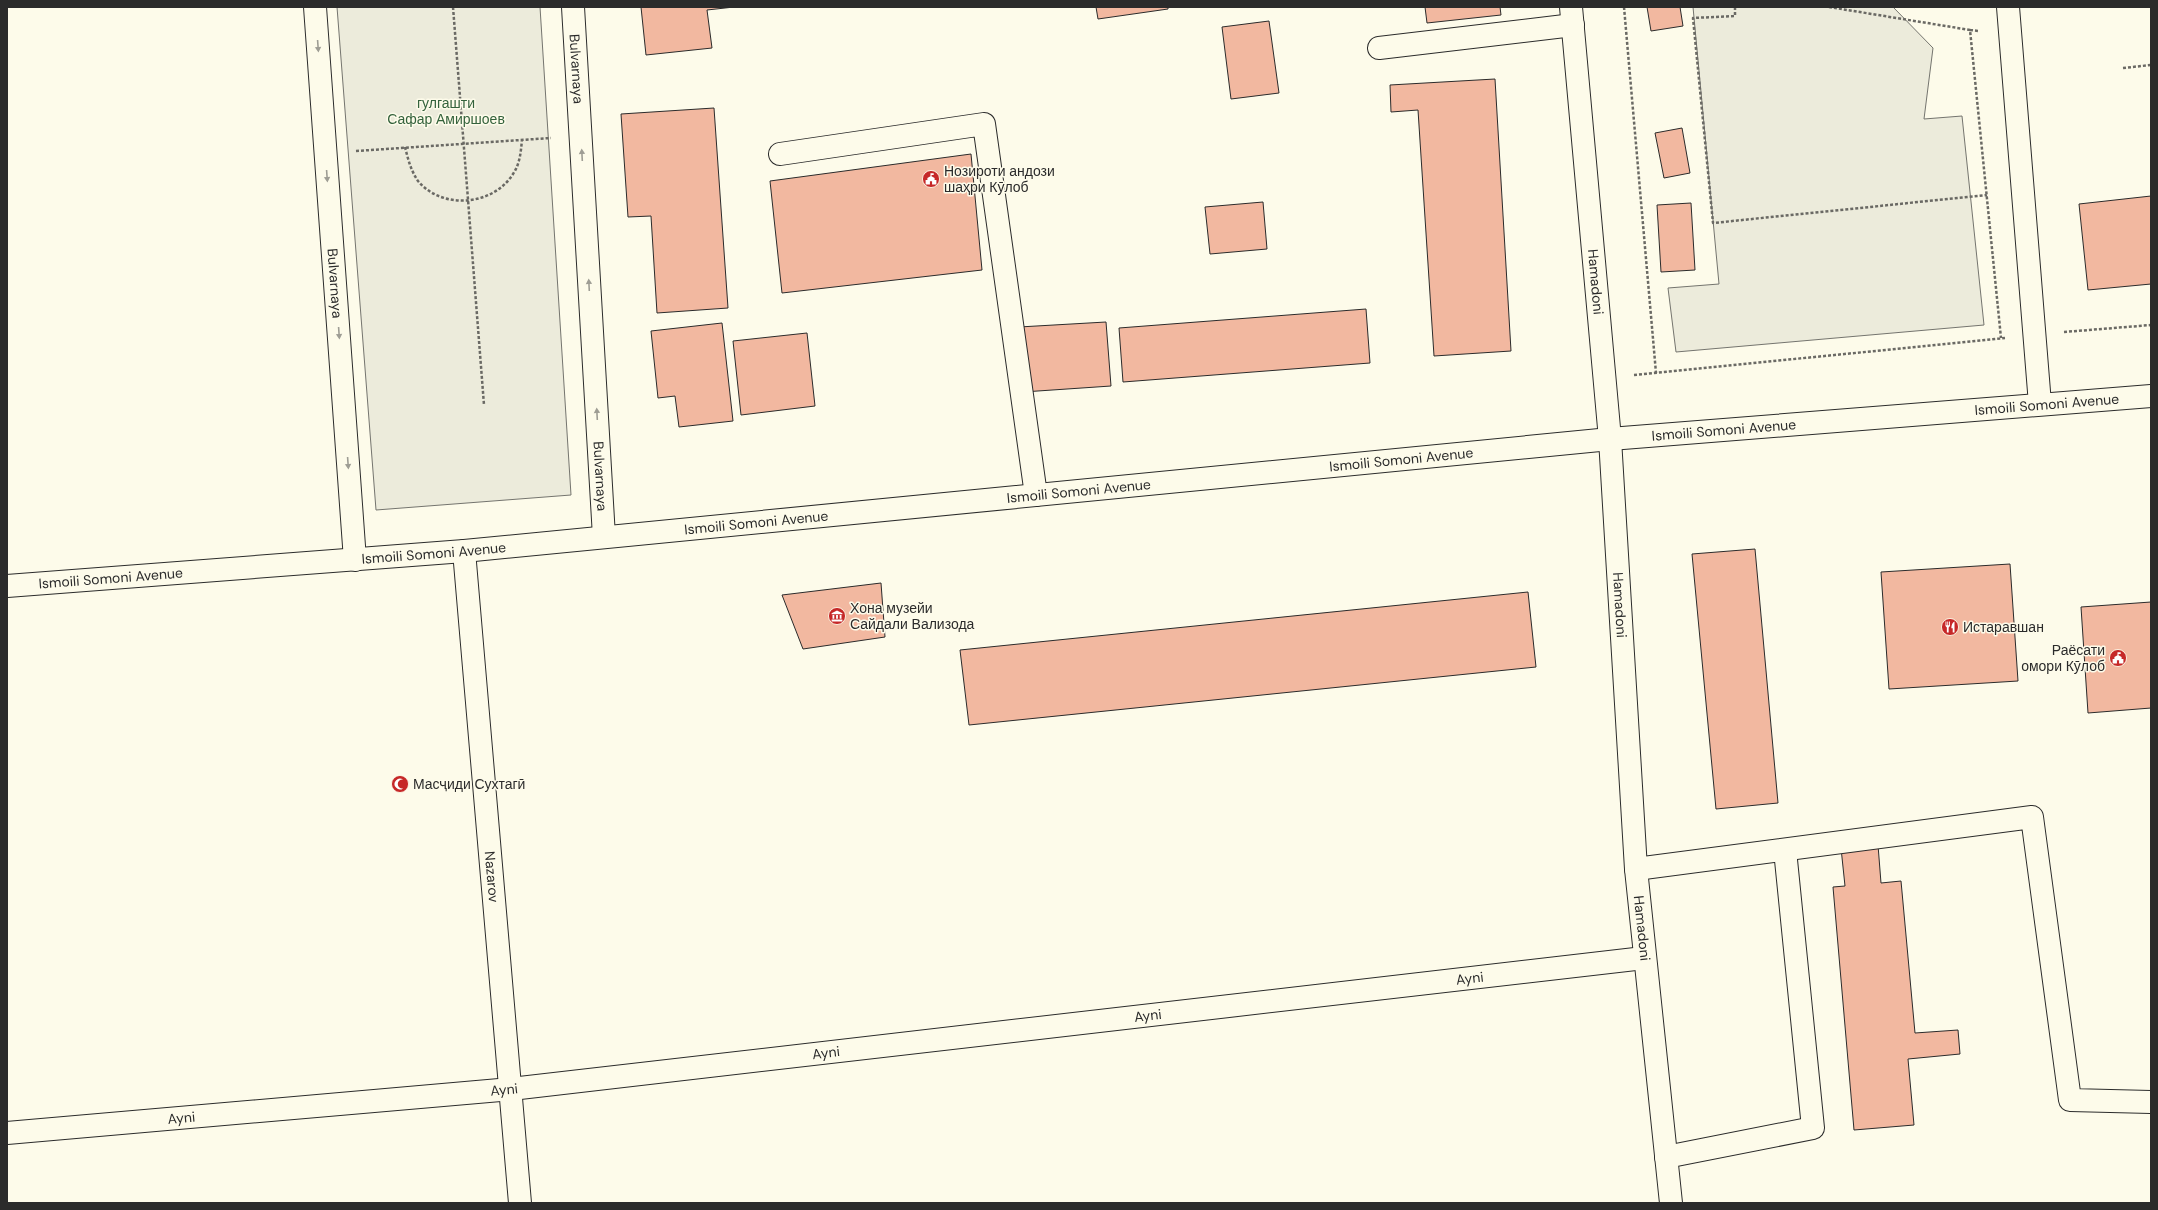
<svg xmlns="http://www.w3.org/2000/svg" width="2158" height="1210" font-family="'DM Sans',sans-serif">
<rect width="100%" height="100%" fill="#fdfbea"/>
<path fill="#ecebdb" stroke="#74746e" d="M337,7H540L571,495L376,510Z
M1693,7H1893L1933,48L1924,119L1962,116L1984,325L1676,352L1668,288L1719,284Z"/>
<path fill="#f2b8a0" stroke="#2b2b2b" d="M641,7H734L707,10L712,48L646,55Z
M1096,7H1168V9L1098,19Z
M1425,7H1500L1501,15L1427,23Z
M1647,7H1680L1683,26L1651,31Z
M1269,21L1279,93L1231,99L1222,27Z
M1495,79L1511,351L1434,356L1418,110L1391,112L1390,85Z
M714,108L728,308L657,313L651,216L628,217L621,114Z
M1682,128L1690,173L1664,178L1655,133Z
M971,154L982,270L782,293L770,181Z
M2151,196V284L2088,290L2079,204Z
M1263,202L1267,249L1210,254L1205,207Z
M1691,203L1695,270L1661,272L1657,205Z
M1366,309L1370,363L1123,382L1119,328Z
M1106,322L1111,386L1023,392L1019,327Z
M722,323L733,421L679,427L675,396L658,398L651,331Z
M807,333L815,406L741,415L733,341Z
M1755,549L1778,803L1716,809L1692,554Z
M2010,564L2018,681L1889,689L1881,572Z
M881,583L885,637L803,649L782,595Z
M1528,592L1536,667L969,725L960,650Z
M2151,602V708L2088,713L2081,607Z
M1878,845L1881,883L1901,881L1915,1033L1958,1030L1960,1054L1908,1059L1914,1125L1854,1130L1833,887L1845,886L1841,848Z"/>
<g fill="none" stroke-linecap="round" stroke-linejoin="round">
<g stroke="#2b2b2b" stroke-width="24">
<g id="minor">
<path id="s1" d="M315,7L355,560"/>
<path id="s2" d="M573,7L604,537"/>
<path id="s3" d="M1571,7L1610,439L1636,869L1671,1203"/>
<path d="M2008,7L2040,404"/>
<path d="M1379,48L1573,25"/>
<path d="M780,154L984,124L1036,495"/>
<path id="s4" d="M464,551L520,1203"/>
<path d="M1636,869L2032,817L2070,1100L2151,1102"/>
<path id="s5" d="M7,1133L511,1089L1644,958"/>
<path d="M1666,1157L1813,1128L1785,850"/>
</g>
</g>
<g stroke="#2b2b2b" stroke-width="24">
<g id="major">
<path id="s6" d="M7,586L464,551L1610,439L2151,396"/>
</g>
</g>
<path stroke="#6a6964" stroke-width="2.5" stroke-dasharray="3 2" stroke-linecap="butt" d="M453,7L484,405
M1624,7L1656,373
M1735,7V16L1693,18L1713,223L1987,195
M1829,7L1970,30L2001,338
M1970,30L1979,31
M2123,68L2151,65
M405,147C408,159 411,171 418,181C442,210 493,206 513,174C520,164 521,151 522,139
M356,151L551,138
M2064,332L2151,325
M1634,375L2005,338"/>
<use href="#minor" stroke="#fdfbea" stroke-width="22"/>
<use href="#major" stroke="#fdfbea" stroke-width="22"/>
</g>
<defs><path id="oneway-solid" d="M-6-.8H1V-3.2L6.5 0L1 3.2V.8H-6Z"/></defs>
<g fill="#9e9d94">
<use href="#oneway-solid" transform="translate(318 46) rotate(86)"/>
<use href="#oneway-solid" transform="translate(582 155) rotate(-93)"/>
<use href="#oneway-solid" transform="translate(327 176) rotate(86)"/>
<use href="#oneway-solid" transform="translate(589 285) rotate(-93)"/>
<use href="#oneway-solid" transform="translate(339 333) rotate(86)"/>
<use href="#oneway-solid" transform="translate(597 414) rotate(-93)"/>
<use href="#oneway-solid" transform="translate(348 463) rotate(86)"/>
</g>
<defs>
<g id="civic-disc" transform="scale(0.9)"><circle r="9.5" fill="#c62828" stroke="#fdfbea"/><path d="M-.6-6.5H3V-4.5H.6V-3L4-1V1h2V6H-6V1h2V-1L-.6-3ZM-1.2 2.5V6h2.4V2.5Z" fill="#fff"/></g>
<g id="museum-disc" transform="scale(0.9)"><circle r="9.5" fill="#c62828" stroke="#fdfbea"/><path d="M0-6L6-3V-2H-6V-3ZM-5-1h2V3h-2ZM-1-1h2V3h-2ZM3-1h2V3H3ZM-6 4H6V6H-6Z" fill="#fff"/></g>
<g id="restaurant-disc" transform="scale(0.9)"><circle r="9.5" fill="#c62828" stroke="#fdfbea"/><path d="M-5-6h1v4h1v-4h1v4h1v-4h1v5L-1.5 .5V6h-2V.5L-5-1ZM5-6V6H3V1.5H1.5Q1.5-4 5-6Z" fill="#fff"/></g>
<g id="mosque-disc" transform="scale(0.9)"><circle r="9.5" fill="#c62828" stroke="#fdfbea"/><path d="M3.5-4.9A6 6 0 1 0 3.5 4.9A5 5 0 1 1 3.5-4.9Z" fill="#fff"/></g>
</defs>
<g fill-rule="evenodd">
<use href="#civic-disc" x="931" y="179"/>
<use href="#museum-disc" x="837" y="616"/>
<use href="#restaurant-disc" x="1950" y="627"/>
<use href="#civic-disc" x="2118" y="658"/>
<use href="#mosque-disc" x="400" y="784"/>
</g>
<g text-anchor="middle" stroke-width="3" stroke-linejoin="round" paint-order="stroke">
<g font-size="14" fill="#2b2b2b" stroke="#fdfbea">
<text dy="5" stroke="none"><textPath href="#s2" startOffset="62">Bulvarnaya</textPath></text>
<text dy="5" stroke="none"><textPath href="#s3" startOffset="276">Hamadoni</textPath></text>
<text dy="5" stroke="none"><textPath href="#s1" startOffset="277">Bulvarnaya</textPath></text>
<text dy="5" stroke="none"><textPath href="#s6" startOffset="2048">Ismoili Somoni Avenue</textPath></text>
<text dy="5" stroke="none"><textPath href="#s6" startOffset="1724">Ismoili Somoni Avenue</textPath></text>
<text dy="5" stroke="none"><textPath href="#s6" startOffset="1400">Ismoili Somoni Avenue</textPath></text>
<text dy="5" stroke="none"><textPath href="#s2" startOffset="470">Bulvarnaya</textPath></text>
<text dy="5" stroke="none"><textPath href="#s6" startOffset="1076">Ismoili Somoni Avenue</textPath></text>
<text dy="5" stroke="none"><textPath href="#s6" startOffset="752">Ismoili Somoni Avenue</textPath></text>
<text dy="5" stroke="none"><textPath href="#s6" startOffset="428">Ismoili Somoni Avenue</textPath></text>
<text dy="5" stroke="none"><textPath href="#s6" startOffset="104">Ismoili Somoni Avenue</textPath></text>
<text dy="5" stroke="none"><textPath href="#s3" startOffset="600">Hamadoni</textPath></text>
<text dy="5" stroke="none"><textPath href="#s4" startOffset="327">Nazarov</textPath></text>
<text dy="5" stroke="none"><textPath href="#s3" startOffset="924">Hamadoni</textPath></text>
<text dy="5" stroke="none"><textPath href="#s5" startOffset="1471">Ayni</textPath></text>
<text dy="5" stroke="none"><textPath href="#s5" startOffset="1147">Ayni</textPath></text>
<text dy="5" stroke="none"><textPath href="#s5" startOffset="823">Ayni</textPath></text>
<text dy="5" stroke="none"><textPath href="#s5" startOffset="499">Ayni</textPath></text>
<text dy="5" stroke="none"><textPath href="#s5" startOffset="175">Ayni</textPath></text>
</g>
<g font-size="14" fill="#34623c" stroke="#fdfbea">
<text x="446" y="108">гулгашти<tspan x="446" dy="16">Сафар Амиршоев</tspan></text>
</g>
<g font-size="14" fill="#2b2b2b" stroke="#fdfbea" text-anchor="start">
<text x="944" y="176">Нозироти андози<tspan x="944" dy="16">шаҳри Кӯлоб</tspan></text>
<text x="850" y="613">Хона музейи<tspan x="850" dy="16">Сайдали Вализода</tspan></text>
<text x="1963" y="632">Истаравшан</text>
<text x="2105" y="655" text-anchor="end">Раёсати<tspan x="2105" dy="16">омори Кӯлоб</tspan></text>
<text x="413" y="789">Масҷиди Сухтагӣ</text>
</g>
</g>
<rect width="2158" height="1210" fill="none" stroke="#2b2b2b" stroke-width="16"/>
</svg>
